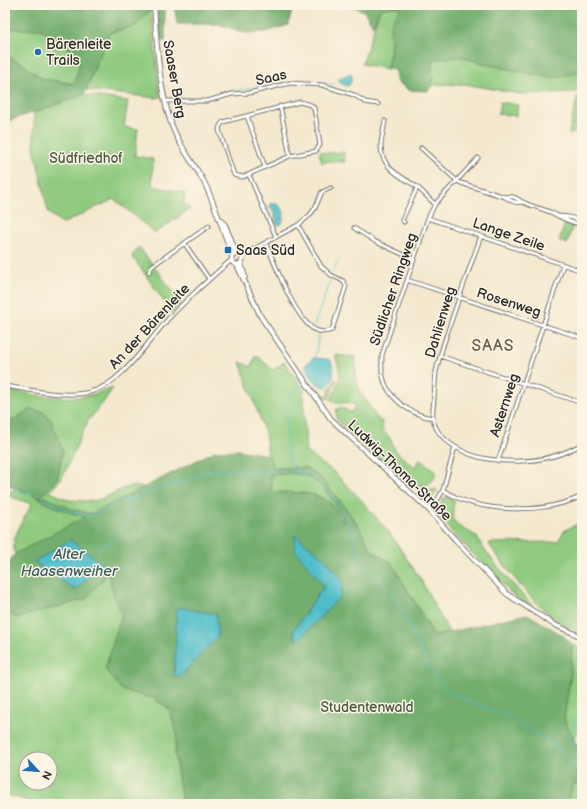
<svg xmlns="http://www.w3.org/2000/svg" width="587" height="809" font-family="'Balsamiq Sans',sans-serif">
<rect width="100%" height="100%" fill="#fcf5e5"/>
<filter id="ink" filterUnits="userSpaceOnUse"><feTurbulence type="fractalNoise" baseFrequency=".025" numOctaves="2"/><feDisplacementMap in="SourceGraphic" scale="8" xChannelSelector="R" yChannelSelector="G"/><feConvolveMatrix kernelMatrix="1 2 1 2 8 2 1 2 1" color-interpolation-filters="sRGB"/></filter>
<filter id="wash" filterUnits="userSpaceOnUse"><feTurbulence type="fractalNoise" baseFrequency=".012" numOctaves="4" result="noise"/><feDisplacementMap in="SourceGraphic" scale="16" xChannelSelector="R" yChannelSelector="G"/><feGaussianBlur stdDeviation="0.9" result="paint"/><feColorMatrix in="noise" values="0 0 0 0 0 0 0 0 0 0 0 0 0 0 0 0 0 1.4 0 .05"/><feComposite in="paint" operator="in"/></filter>
<g filter="url(#wash)">
<rect width="100%" height="100%" fill="#f4e9cf"/>
<path fill="#8fca7f" stroke="#5d7a55" fill-rule="evenodd" d="M401,5L391,39V51L386,69L362,64L380,9Z
M151,9L160,97L157,98L86,90L109,33L137,25Z
M5,26L16,29H41L69,49L80,64L75,84L43,79L21,63L5,55Z
M463,57L489,65L572,74L582,69V94L577,92L520,94L465,84L432,85L433,59Z
M84,95L128,101L124,127L138,129L135,156L153,159L152,183L154,185L153,186L185,193L184,202L190,209L155,233L114,199L62,224L48,212L34,147V112Z
M577,97L582,98V132L569,133Z
M500,102L518,105L516,116L498,114Z
M321,151L326,153L344,152L345,162L331,161L322,163L319,153Z
M565,223L573,226L567,244L559,241Z
M139,247L182,303L172,313L132,256Z
M256,355L273,370L284,362L305,391L303,393L306,452L334,472L364,503L393,538L421,580L449,632L434,636L392,563L372,551L357,524L341,502L318,475L305,468H273L268,455L265,433L240,362L251,367Z
M335,355L346,356L345,358L350,356L356,357V380L361,394L368,403L375,416L382,422C381,434 387,432 391,440C392,442 392,444 393,446C398,455 408,462 416,467L417,462L420,460C426,465 432,467 437,473C435,476 433,481 430,483C422,489 410,486 402,482L337,420L336,410L341,407L350,412H352L356,405L343,402V404L331,400C341,380 342,376 335,355Z
M336,379L337,380L334,387L333,386L332,388L333,390L329,399L319,394V392L326,395H329L330,392L328,389L332,386Z
M113,388L103,403L88,421L63,476L50,492L69,500L85,501L98,500L129,486L145,487L92,514L74,510L38,497C53,507 69,512 86,517L15,554C9,540 25,517 32,504L5,495V490L12,492L14,488L5,483V482L37,497L31,409L5,425V389C32,395 61,401 89,395C97,394 105,390 113,388Z
M292,473C298,474 305,475 310,478C324,484 339,508 345,522L342,521C338,514 334,505 327,501C312,490 289,493 272,492L270,474Z
M436,489L437,491L432,498L426,500L422,498V494L424,492Z
M448,497L455,500L453,508V519L457,525L476,536L486,552L508,579L532,605L529,608L509,591L451,531C444,520 437,511 443,498Z
M582,522V634C576,630 569,628 563,624C534,607 507,569 488,543L557,542L565,530Z
M108,572L114,595L122,614L105,669L143,696L154,698L169,709L177,733L175,754L182,804H39L5,794V610L17,618ZM26,759H50V783H26Z
M572,644L582,649V725L574,739L564,719L571,672Z
M576,781L582,790V804H565Z"/>
<path fill="#73ae6e" stroke="#4f6c4c" fill-rule="evenodd" d="M5,5H154L137,25L109,33L84,95L5,122V55L21,63L43,79L74,84L80,64L69,49L41,29H16L5,26Z
M157,5H165V41H160Z
M174,5H293L288,25L266,32L245,33L218,24H177Z
M348,5H582V69L572,74L550,78L489,65L463,57L433,59L432,85L428,91L409,90L396,81V70L386,69L391,51L390,26L401,6L380,9L373,26L364,11Z
M31,409L43,412L51,420L63,451L58,476L49,489L38,497H44L74,510L92,514L215,451L237,450L268,455L274,468H305L318,475L341,502L357,524L372,551L392,563L434,636L527,614L564,636L572,644L571,672L564,719L582,755V790L575,782L565,804H182L175,754L177,733L169,709L154,698L143,696L122,690L105,669L122,614L114,595L109,572L86,599L17,618L5,610V567L15,554L85,517L66,511L48,504L37,497L5,482V425ZM292,473C298,474 305,475 310,478C324,484 339,508 345,521H342C338,514 334,505 327,501C312,491 289,493 272,492L270,475ZM324,586L297,641L293,631Z"/>
<path fill="#50bdc9" stroke="#3e747a" d="M349,74H351L352,77L350,84L347,86L341,83L338,79Z
M273,203L279,205L284,212L283,220L280,225L276,224L275,215L270,207V205Z
M313,358L327,359L331,361C334,370 336,382 326,387C316,388 309,373 305,365Z
M295,535L323,557L342,579L341,596L297,641L293,631L324,586L295,550Z
M70,540L103,564L75,590L34,562Z
M177,607L216,614L218,636L181,676H174Z"/>
<g fill="none" stroke-linecap="round" stroke-linejoin="round">
<path stroke="#50bdc9" stroke-width="1" d="M310,81L332,85L334,84
M336,83L340,81
M170,99L207,98L232,91L248,89L287,81
M332,273L339,259
M314,325L331,279
M315,358L319,335
M307,382L312,377
M302,473L292,464L289,459L288,452L287,421L285,400L304,384
M12,490L34,494
M43,499L66,510L90,517L118,502L130,500L166,487L185,482L208,471L232,470L260,472L292,470L310,476L322,485L333,497L345,516L354,536L357,551L369,567L393,596L406,617L429,668L450,693L517,721L544,739L556,744L582,775
M98,549L112,542L129,521L126,501
M90,554L93,552
M579,771C580,757 577,746 570,734L582,706"/>
</g>
</g>
<g filter="url(#ink)">
<g fill="none" stroke-linecap="round" stroke-linejoin="round">
<g stroke="#716e64" stroke-width="5">
<path id="minor" d="M165,101H207L232,94L249,93L290,83L322,85L354,95L365,102L378,104
M300,102L311,105L314,108L320,145L316,151L290,156L243,177L234,175L219,130L220,126L223,122Z
M280,106L290,156
M247,116L265,167
M385,121C384,129 381,138 381,147C382,169 401,176 417,187C423,192 429,199 435,204
M421,148L457,181L461,183L505,197C516,195 517,200 525,203C536,208 548,210 558,216C567,220 572,224 582,224
M249,175L276,237
M505,197C511,201 516,204 523,202
M558,216C567,216 575,217 582,223
M428,218L582,271
M404,222L402,220L417,188
M354,228L376,242L413,259
M481,236C470,267 459,297 449,328C444,343 439,357 436,372C435,380 435,388 434,396C434,403 432,411 433,418C436,441 467,456 488,459C520,464 553,461 582,444
M266,243C276,266 292,312 312,328C317,332 326,333 332,330L346,286L343,281L331,275L321,266L298,225
M185,244L209,279
M241,255L250,251L298,225L310,215L315,208L322,192L331,188
M243,258L250,251
M149,272L152,266L209,226
M407,280L582,338
M440,356L582,403
M5,386C30,390 66,398 90,392C121,385 148,341 169,318C188,298 208,280 229,262L232,261
M433,418C411,415 388,399 383,377C381,370 382,363 382,355L428,218L435,204L478,158
M498,461L563,265
M443,490C479,514 544,514 582,496
M428,509L438,499L443,490L455,447"/>
</g>
<g stroke="#716e64" stroke-width="6">
<path id="tertiary" d="M154,5C157,44 158,85 171,123C178,145 195,164 205,184C216,207 223,232 233,256
M221,220L225,225L237,254
M231.5 259a5.5 5.5 0 1 1 11 0a5.5 5.5 0 1 1-11 0Z
M241,263L245,277
M237,265L261,317L331,419L428,509L461,546L507,594L553,624L582,637"/>
</g>
<use href="#minor" stroke="#fff" stroke-width="3"/>
<use href="#tertiary" stroke="#fff" stroke-width="4"/>
</g>
</g>
<g fill="#1f6fb2" stroke="#fcf5e5" stroke-width="1.5">
<circle cx="38" cy="52" r="4"/>
<rect x="224" y="246" width="8" height="8" rx="2"/>
</g>
<g text-anchor="middle" stroke-width="3" stroke-linejoin="round" paint-order="stroke">
<g font-size="14" fill="#2b2b2b" stroke="#fcf5e5" text-anchor="start">
<text x="46" y="49">Bärenleite<tspan x="46" dy="16">Trails</tspan></text>
<text x="236" y="255">Saas Süd</text>
</g>
<g font-size="14" fill="#2b2b2b" stroke="#fcf5e5">
<text transform="translate(271 77) rotate(-12)" y="5">Saas</text>
<text transform="translate(175 79) rotate(80)" y="5">Saaser Berg</text>
<text transform="translate(509 234) rotate(19)" y="5">Lange Zeile</text>
<text transform="translate(393 289) rotate(-71)" y="5">Südlicher Ringweg</text>
<text transform="translate(509 302) rotate(18)" y="5">Rosenweg</text>
<text transform="translate(440 322) rotate(-73)" y="5">Dahlienweg</text>
<text transform="translate(149 326) rotate(-47)" y="5">An der Bärenleite</text>
<text transform="translate(504 405) rotate(-72)" y="5">Asternweg</text>
<text transform="translate(400 470) rotate(44)" y="5">Ludwig-Thoma-Straße</text>
</g>
<g font-size="14" fill="#495b44" stroke="#fcf5e5">
<text x="86" y="163">Südfriedhof</text>
<text x="367" y="712">Studentenwald</text>
</g>
<g font-size="15" font-style="italic" fill="#385e62" stroke="#fcf5e5">
<text x="69" y="559">Alter<tspan x="69" dy="17">Haasenweiher</tspan></text>
</g>
<g font-size="16" letter-spacing="1" fill="#705b49" stroke="#fcf5e5">
<text x="493" y="351">SAAS</text>
</g>
</g>
<rect width="587" height="809" fill="none" stroke="#fcf5e5" stroke-width="20"/>
<g transform="translate(38 771) rotate(116)"><circle r="19" fill="#fcf5e5" stroke="#a8a49b"/>
<path d="M0-3L7 15L0 10L-7 15Z" fill="#1f6fb2"/>
<text y="-6" font-size="11" font-weight="bold" text-anchor="middle" fill="#2b2b2b">N</text>
</g>
</svg>
